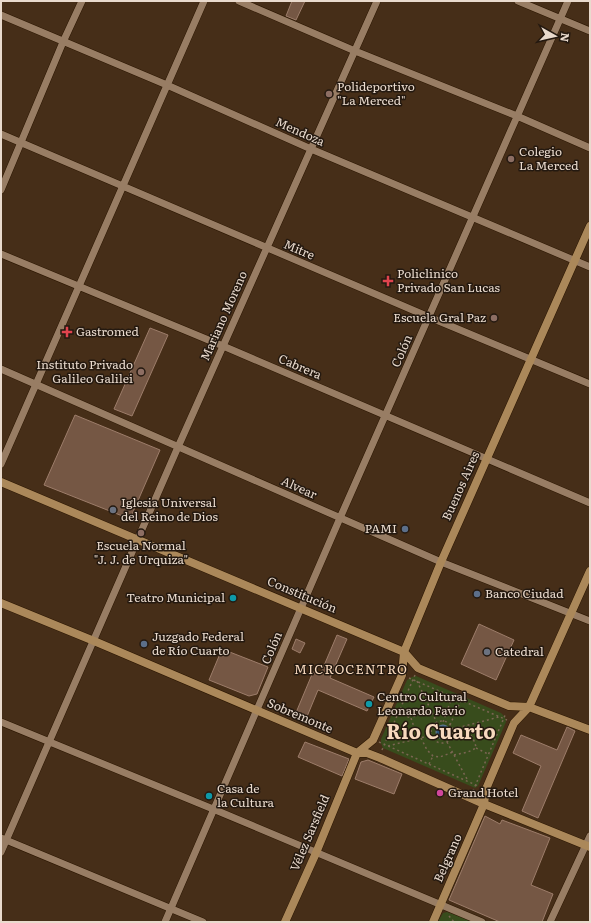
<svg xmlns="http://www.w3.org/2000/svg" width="591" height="923" font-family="Literata,serif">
<rect width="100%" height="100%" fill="#462e18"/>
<path fill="#384c1c" d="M416,676L501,713L505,717L506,722L478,786L475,788L383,748L381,743V739L407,680L412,677Z
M447,912L474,922H438L443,913Z"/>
<path fill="#2f567d" stroke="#677e95" d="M436 732a7 7 0 1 1 14 0a7 7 0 1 1-14 0Z"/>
<path fill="#755744" stroke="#9d7d6a" d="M292,1H305L296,20L286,16Z
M150,328L168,335L132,416L114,409Z
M75,415L160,450L130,519L44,485Z
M479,624L514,640L496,680L461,664Z
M337,635L347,639L330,678L374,697L367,711L318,690L306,719L295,715L313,672L320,675Z
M296,639L305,643L300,653L292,649Z
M222,649L268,667L257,694L249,696L209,680Z
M567,727L575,731L538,818L522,811L541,766L513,753L521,735L557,750Z
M305,742L349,759L342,776L298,757Z
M368,760L402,774L394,794L355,779L361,762Z
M485,816L500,824L502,820L550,838L531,885L553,894L542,922H500L449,900Z"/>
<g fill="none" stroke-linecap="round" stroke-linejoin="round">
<g stroke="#2b1601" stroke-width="8">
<path id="minor" d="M239,1L355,51L517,116L590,148
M518,1L590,31
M1,15L167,85L311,149L590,267
M1,134L429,317L590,384
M1,190L63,42L82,1
M1,254L223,346L590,503
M1,369L441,562L590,621
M1,464L204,1
M1,722L213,809L482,922
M1,838L203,922
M1,852L178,447L377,1
M165,922L340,518L568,1
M550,922L590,836"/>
</g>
<g stroke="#2b1601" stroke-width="9">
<path id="secondary" d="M1,482L404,652L418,668L509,706L529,707L590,730
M1,603L94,641L357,753H367L380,758L484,804L590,847
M285,922L316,853L357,753L373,740L402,675L404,652L441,562L590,226
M433,922L484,804L486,789L514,723L529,707L590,571"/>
</g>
<path stroke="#7b6653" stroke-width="1.5" stroke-dasharray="2 3" stroke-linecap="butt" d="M409,678L507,720
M417,681L437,723
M398,713L411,718
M431 732a11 11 0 1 1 22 0a11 11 0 1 1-22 0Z
M443,722L452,697
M450,725L461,700
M453,729L499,717
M421,738L427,750L433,756L440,757L453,752
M418,739L411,718L417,715L432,712
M379,742L478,786
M447,742L468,781
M388,746L432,735
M476,748L488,754
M382,750L415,675
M454,755L468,752L476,748C475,739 469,734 466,726
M429,764L433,756
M473,791L506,713
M449,916L454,922"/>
<use href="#minor" stroke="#987d64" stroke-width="7"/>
<use href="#secondary" stroke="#ab885a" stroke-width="8"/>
</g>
<g fill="#8d6e63" stroke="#241910" stroke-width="1.5">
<circle cx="329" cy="94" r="4"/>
<circle cx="511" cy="159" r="4"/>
<circle cx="494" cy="318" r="4"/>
<circle cx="141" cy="372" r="4"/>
<circle cx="141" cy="533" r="4"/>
</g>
<g fill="#e0444e" stroke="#241910" stroke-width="1.5">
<path d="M386 275h4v4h4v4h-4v4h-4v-4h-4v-4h4z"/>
<path d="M65 326h4v4h4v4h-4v4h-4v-4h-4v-4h4z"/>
</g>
<g fill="#6b7280" stroke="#241910" stroke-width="1.5">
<circle cx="113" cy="510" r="4"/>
<circle cx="487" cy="652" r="4"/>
</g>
<g fill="#5c6f8a" stroke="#241910" stroke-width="1.5">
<circle cx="405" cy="529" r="4"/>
<circle cx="477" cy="594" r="4"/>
<circle cx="144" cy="644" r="4"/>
</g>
<g fill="#0f9aa8" stroke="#241910" stroke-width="1.5">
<circle cx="233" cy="598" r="4"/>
<circle cx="369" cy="704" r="4"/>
<circle cx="209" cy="796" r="4"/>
</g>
<circle fill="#d1479c" stroke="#241910" stroke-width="1.5" cx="440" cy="793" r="4"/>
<g text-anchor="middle" stroke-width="3" stroke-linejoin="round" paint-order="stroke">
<g font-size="12" fill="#e9dacd" stroke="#241910" text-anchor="start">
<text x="337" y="91">Polideportivo<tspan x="337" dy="14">"La Merced"</tspan></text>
<text x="519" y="156">Colegio<tspan x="519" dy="14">La Merced</tspan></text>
<text x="397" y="278">Policlinico<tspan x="397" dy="14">Privado San Lucas</tspan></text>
<text x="486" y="322" text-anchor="end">Escuela Gral Paz</text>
<text x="76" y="336">Gastromed</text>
<text x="133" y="369" text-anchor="end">Instituto Privado<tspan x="133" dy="14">Galileo Galilei</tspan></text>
<text x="121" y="507">Iglesia Universal<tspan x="121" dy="14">del Reino de Dios</tspan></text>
<text x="397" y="533" text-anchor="end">PAMI</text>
<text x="141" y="550" text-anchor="middle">Escuela Normal<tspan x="141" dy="14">"J. J. de Urquiza"</tspan></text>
<text x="485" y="598">Banco Ciudad</text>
<text x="225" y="602" text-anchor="end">Teatro Municipal</text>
<text x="152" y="641">Juzgado Federal<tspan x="152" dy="14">de Río Cuarto</tspan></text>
<text x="495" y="656">Catedral</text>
<text x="377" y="701">Centro Cultural<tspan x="377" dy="14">Leonardo Favio</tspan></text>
<text x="217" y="793">Casa de<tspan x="217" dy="14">la Cultura</tspan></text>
<text x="448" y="797">Grand Hotel</text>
</g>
<g font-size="12" fill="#e9dacd" stroke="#241910">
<text transform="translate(300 132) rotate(24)" y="4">Mendoza</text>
<text transform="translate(299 250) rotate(23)" y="4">Mitre</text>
<text transform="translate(224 316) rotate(-66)" y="4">Mariano Moreno</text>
<text transform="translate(402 351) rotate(-66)" y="4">Colón</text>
<text transform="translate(300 367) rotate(23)" y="4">Cabrera</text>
<text transform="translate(461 486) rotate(-66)" y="4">Buenos Aires</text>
<text transform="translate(299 488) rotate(24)" y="4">Alvear</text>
<text transform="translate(302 595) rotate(23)" y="4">Constitución</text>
<text transform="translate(272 648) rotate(-67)" y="4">Colón</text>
<text transform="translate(300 716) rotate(23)" y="4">Sobremonte</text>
<text transform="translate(310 833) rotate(-67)" y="4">Vélez Sarsfield</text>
<text transform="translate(448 858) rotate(-66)" y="4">Belgrano</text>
</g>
<g font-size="13" letter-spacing="1" fill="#f7d9be" stroke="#241910">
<text x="351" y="674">MICROCENTRO</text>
</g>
<g font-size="20" font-weight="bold" fill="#f7d9be" stroke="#241910">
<text x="441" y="739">Río Cuarto</text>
</g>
</g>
<rect width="591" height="923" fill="none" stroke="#e9dacd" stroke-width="4"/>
<g transform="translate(555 36) rotate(98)" stroke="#241910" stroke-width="3" paint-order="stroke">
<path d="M0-3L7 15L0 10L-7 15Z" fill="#e9dacd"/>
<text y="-6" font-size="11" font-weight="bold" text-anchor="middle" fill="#e9dacd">N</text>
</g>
</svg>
